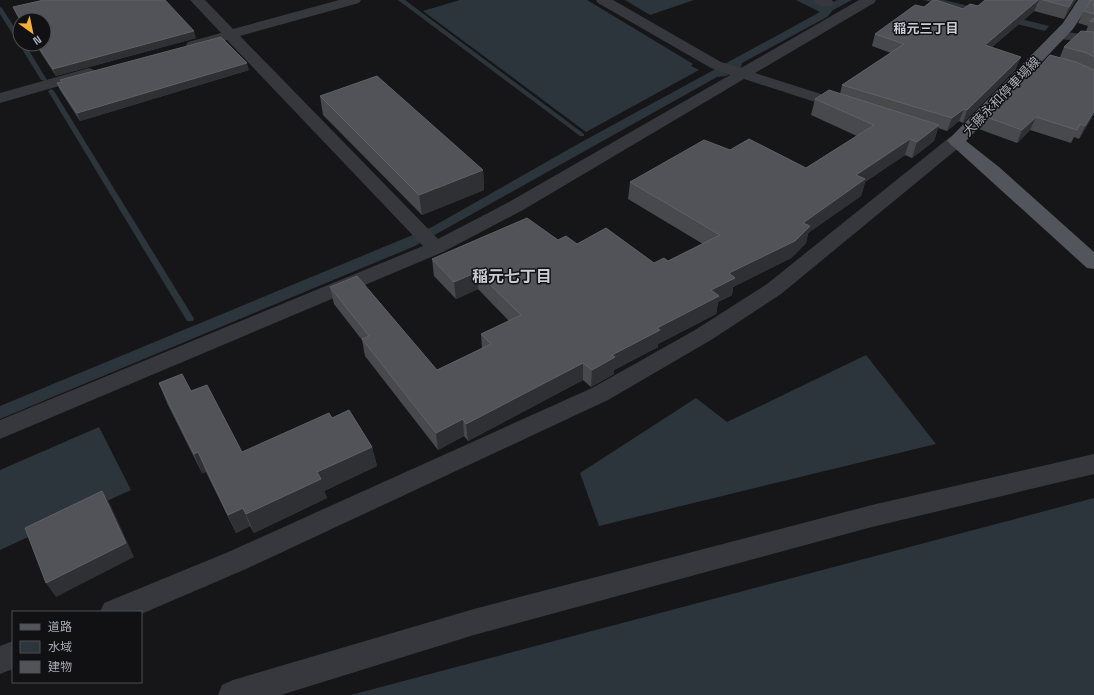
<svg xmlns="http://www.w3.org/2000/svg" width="1094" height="695" font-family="'Space Grotesk','Noto Sans JP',sans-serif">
<rect width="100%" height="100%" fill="#161618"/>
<path fill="#2c353c" d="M460,0H587L693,64L691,66L699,70L586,132L423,11Z
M625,0H694L650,15Z
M796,0H814L825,5L838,0H852L833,10L827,17L742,63L741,68L726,76L717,77L415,246L0,419V406L432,227L578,144L820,12Z
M923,0H944L1049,26L1045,31Z
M866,355L936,444L599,526L580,473L696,398L727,422Z
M99,427L131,490L0,550V470Z
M1094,498V695H351Z"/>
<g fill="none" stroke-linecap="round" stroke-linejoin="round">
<path fill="#2c353c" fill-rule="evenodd" d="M398,0H405L584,134V136H580Z
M0,7L2,8L20,36V44H25L47,80L46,81L41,80L19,44L20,43L17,41L0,14Z
M51,89L54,91L193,317L194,319L193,321H187L48,91Z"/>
<path fill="#37383d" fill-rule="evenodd" d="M190,0H205L233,29L339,0H361L359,3L240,36L438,239L509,202L730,75L711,68L598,3L596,0H613L721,62L741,68L859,0H876L874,3L755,73L852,104L854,107L852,110L846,112L840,110L744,79L523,210L443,252L0,439V420L423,246L227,40L193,49L188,48L186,45L188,42L221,33Z
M813,0H832L834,3L832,6C825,8 817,6 813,0Z
M1060,31L1094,36V44L1055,38L1053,35L1055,32Z
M89,68L94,70L97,73L94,76L0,103V93Z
M956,136L962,137L965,141L962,145L781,294L711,340L608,400L246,569L141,614V612H100L104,603L226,553L592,388L695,330L767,284L950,137Z
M1094,454V474L872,527L474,635L281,695H218L222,685L233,680L474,609L872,505Z
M13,641V669L0,674V646Z"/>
<path fill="#53555c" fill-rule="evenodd" d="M1078,0H1092L1073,29L966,141L999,167L1094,252V269L1087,268L947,141L1063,23Z"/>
</g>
<path fill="#47494d" d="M985,0H1076L1064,19L1034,11L992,47L1016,69L963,123L959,121L947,131L938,128L934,141L912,158L905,155L865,182L861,196L808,233L806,243L791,258L733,287L732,295L718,302L716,314L658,344V347L614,370V374L591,387L583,380L468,441L464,436L438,450L365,356L362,340L334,304L330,287L437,370L482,349L481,334L509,321L478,289L456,299L434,276L432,259L558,240L577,244L654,263L668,261L703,244L628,199L630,182L730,150L806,168L857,136L811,115L815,99L840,94L842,85L891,53L872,46L875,34L924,7L963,9L978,6Z
M1094,0V114L1079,139L1074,137L1071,143L1030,130L1017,143L979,129L984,116L1042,64L1060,57L1064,47L1086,31L1088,26L1078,23L1084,11Z
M13,7L196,38L56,76L35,44H44V20H20V21L16,14Z
M249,70L80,121L60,90L57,83L61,82L60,80Z
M320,96L483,170L484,190L422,215L323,115Z
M159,383L191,391L242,452L332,418L372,447L377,466L324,491L327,498L254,533L250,526L236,533L206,472L202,473L167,403Z"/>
<path fill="#2f3033" d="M1038,0H1039L1034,11L980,57L985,45Z
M1073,0H1076L1064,19L1069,7Z
M194,31L196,38L56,76L53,69Z
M1021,57L1016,69L963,123L967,110Z
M247,63L249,70L80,121L77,113Z
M964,109L959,121L947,131L952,118Z
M1094,111V114L1079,139L1085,126Z
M1036,117L1030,130L1017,143L1022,130Z
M939,125L934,141L912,158L917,142Z
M910,139L905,155L865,182L861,196L808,233L806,243L791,258L733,287L732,295L718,302L716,314L658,344V347L614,370V374L591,387L592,370L612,355L657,328L711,290L729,273L803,223L856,175Z
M483,170L484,190L422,215L419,195Z
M477,272L478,289L456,299L454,282Z
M583,363V380L468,441L466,424Z
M463,419L464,436L438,450L436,433Z
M372,447L377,466L324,491L327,498L254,533L246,514L317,472Z
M198,452L206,472L202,473L194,454Z
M102,491L111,506L134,557L56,597L46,583Z
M243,508L250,526L236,533L228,515Z"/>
<path fill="#525359" stroke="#5f6168" d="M44,0H165L194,31L53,69L37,44H44V20H21L13,7Z
M933,0H936L963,9L970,4L978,6L985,0H1038L985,45L1021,57L967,110L964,109L952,118L842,85L904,44L875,34L915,5L924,7Z
M1043,0H1073L1069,7Z
M1091,0H1094V14L1084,11Z
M1094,18V22L1090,21Z
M1081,31L1094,32V57L1087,53L1064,47Z
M221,37L247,63L77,113L57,83L62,82L60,80Z
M1050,55L1076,62L1094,70V111L1085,126L1080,124L1077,130L1036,117L1022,130L984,116L1037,62L1042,64Z
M377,76L483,170L419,195L320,96Z
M829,90L939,125L917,142L910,139L856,175L865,179L803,223L810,226L795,241L729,273L735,278L711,290L719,296L657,328L660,330L612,355L615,357L592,370L583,363L466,424L463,419L436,433L362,339L369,336L330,287L357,276L437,370L491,344L481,334L521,315L477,272L454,282L432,259L527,218L558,240L566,236L577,244L606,228L654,263L664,258L668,261L720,235L630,182L704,140L730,150L749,139L806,168L874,125L815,99Z
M182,374L191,391L207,385L242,452L329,413L332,418L349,410L372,447L317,472L321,479L246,514L243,508L228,515L198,452L194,454L159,383Z
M102,491L126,543L46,583L25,528Z"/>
<g text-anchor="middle" stroke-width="3" stroke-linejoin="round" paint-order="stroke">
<g font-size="13" font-weight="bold" fill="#c9ccd4" stroke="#111113">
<text x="926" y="33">稲元三丁目</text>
</g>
<g font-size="13" fill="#a8adb8" stroke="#111113">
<text transform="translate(1001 96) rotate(-46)" y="5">大藤永和停車場線</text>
</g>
<g font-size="16" font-weight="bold" fill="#c9ccd4" stroke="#111113">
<text x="512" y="282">稲元七丁目</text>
</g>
</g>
<rect x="12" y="611" width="130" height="72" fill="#111113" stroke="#4d4f55"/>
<rect x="20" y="624" width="20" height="6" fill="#53555c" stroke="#4d4f55"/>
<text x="48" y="631" font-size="12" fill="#a8adb8">道路</text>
<rect x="20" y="641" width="20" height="12" fill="#2c353c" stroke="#4d4f55"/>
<text x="48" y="651" font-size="12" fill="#a8adb8">水域</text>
<rect x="20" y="661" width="20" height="12" fill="#525359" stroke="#4d4f55"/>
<text x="48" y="671" font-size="12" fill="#a8adb8">建物</text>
<g transform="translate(32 32) rotate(147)"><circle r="19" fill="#111113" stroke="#4d4f55"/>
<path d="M0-3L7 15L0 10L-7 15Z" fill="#f2b134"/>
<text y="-6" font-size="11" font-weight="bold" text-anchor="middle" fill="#a8adb8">N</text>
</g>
</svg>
